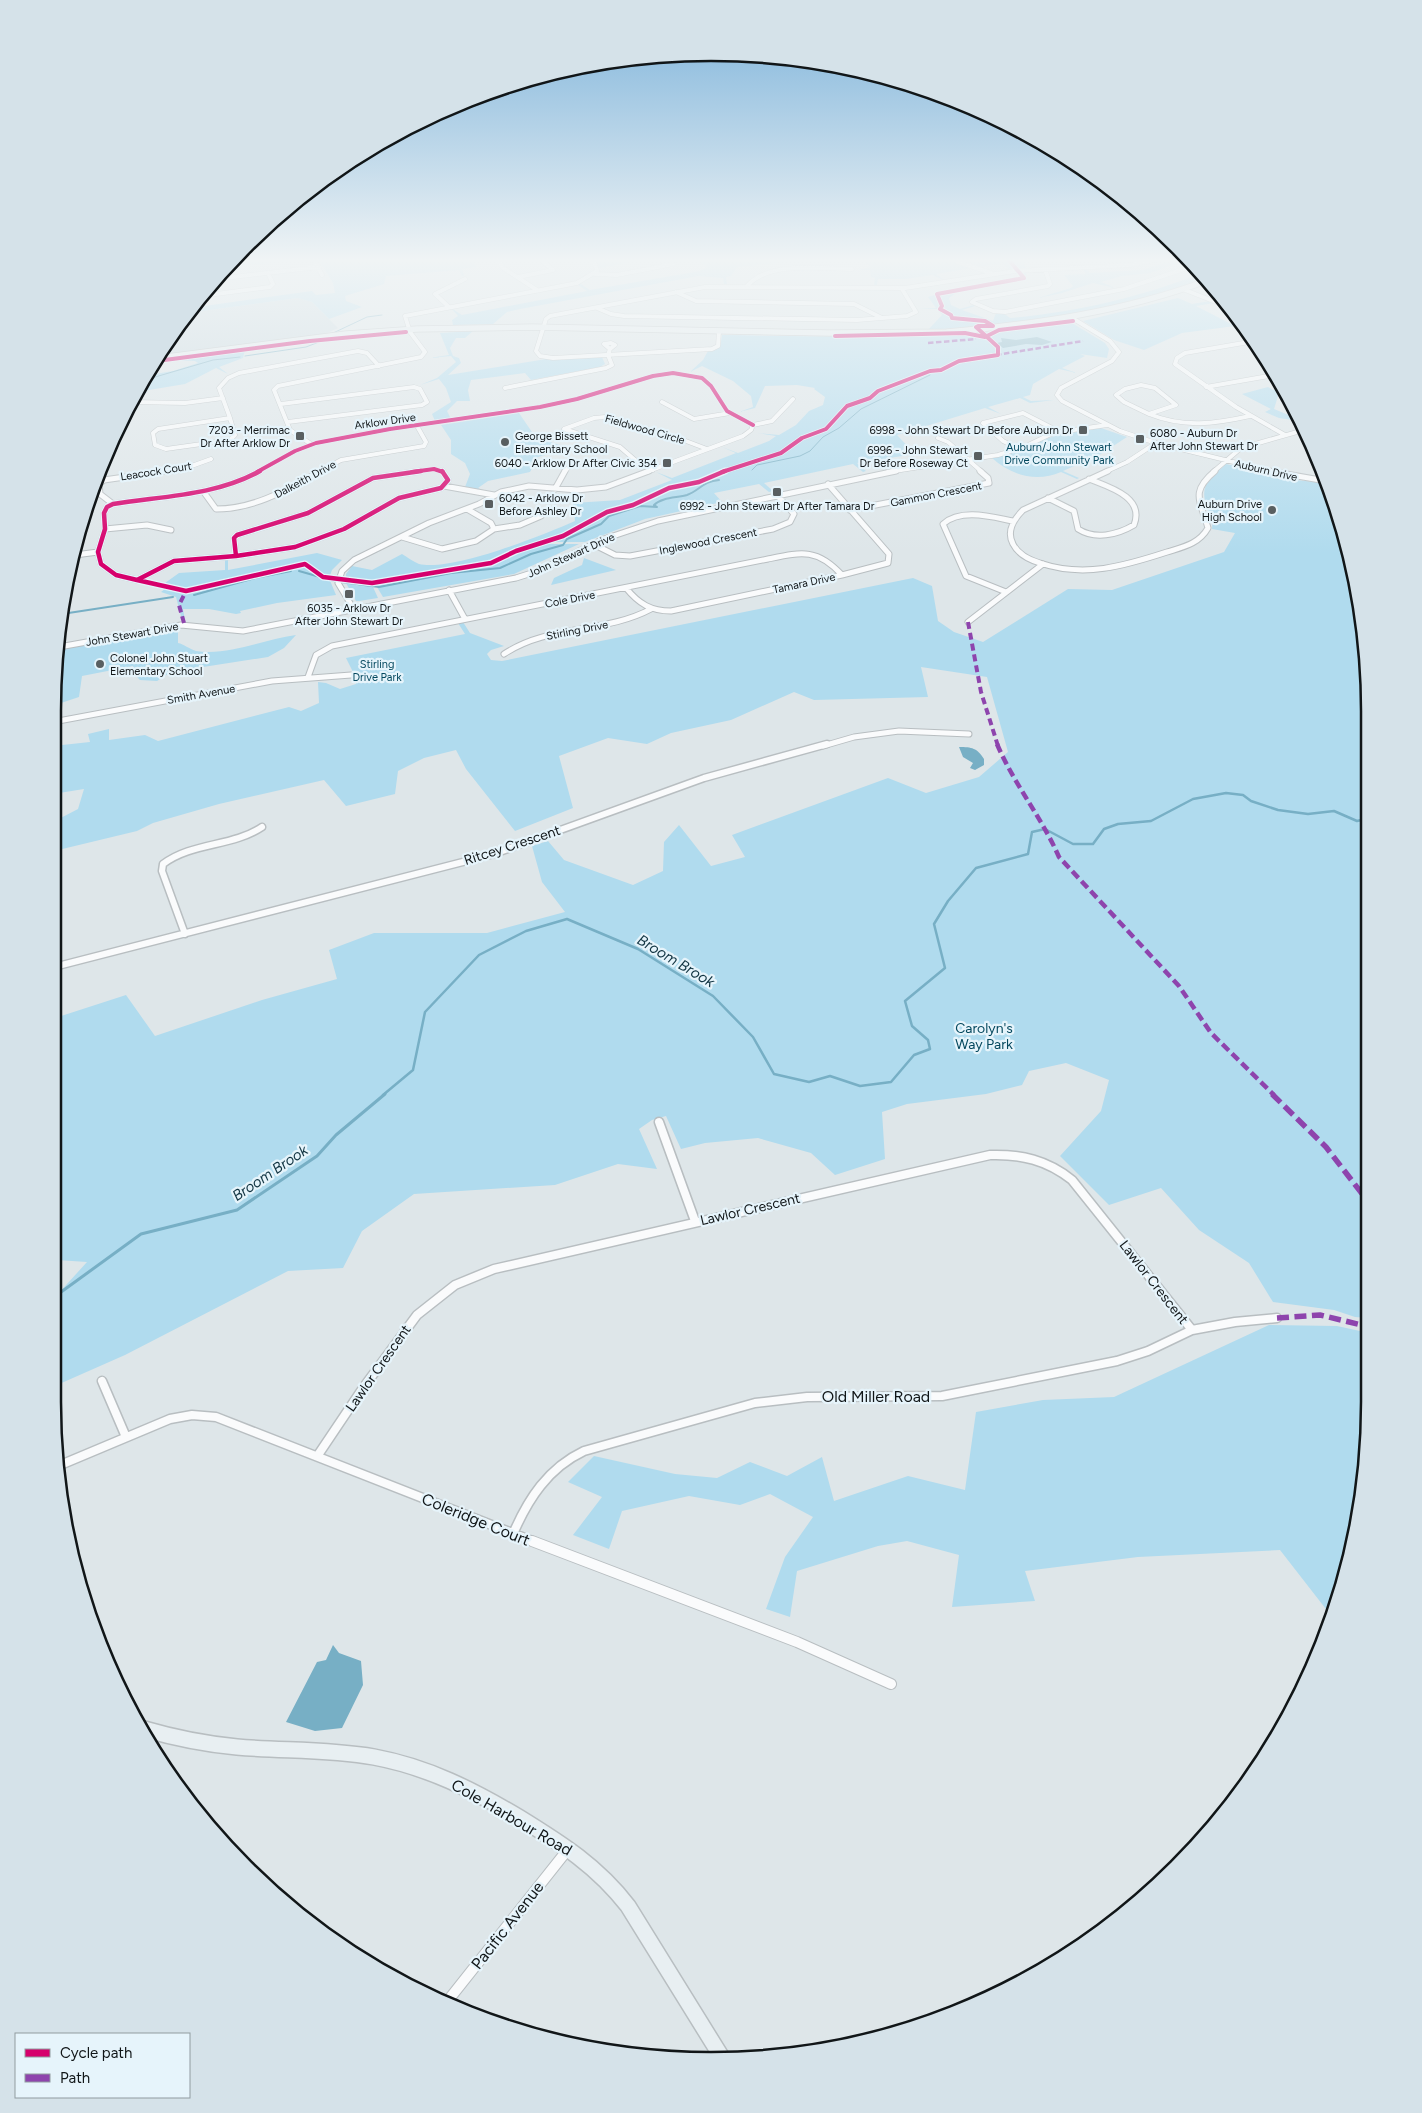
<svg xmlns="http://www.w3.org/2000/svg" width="1422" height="2113" font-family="Figtree,sans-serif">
<rect width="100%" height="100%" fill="#dee6e9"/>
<path fill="#c9d9e0" d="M298,298L312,302L338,328L325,334L160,356L187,313Z"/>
<path fill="#b0dbee" d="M293,258L292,261L226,267L232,261Z
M318,258H471L477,267L462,269L464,276H462L459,270L386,276L384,284L345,296L346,301L362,307L329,319L312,302L298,298L187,313L190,308L312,291L316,295L335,293L333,283Z
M590,258H650L600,268Z
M688,258H734L735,261L758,258H943L971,268L936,274L944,280L932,275L906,279H878L877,285H874L875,278L871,277L870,270H859L871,267L860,259L806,260L737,267L731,276L726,277L727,284H724L723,278L698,276L520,309L507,312L493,324L453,325L452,320L458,316L451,308L462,315L587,291L577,284L579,283L590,290L700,271L708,267L694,260L678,261L691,259Z
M953,258H1113L1110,259L1114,264L1106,258L1023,262L1026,268L1009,269L1002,263L978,267Z
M1171,259L1177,262L1175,264L1150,273L1122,276L1101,282L1115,288L1093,283L1062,293L1038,298L1071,288L1073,286L1064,275L1086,274L1083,269H1086L1090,273L1142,270L1168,262L1165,260Z
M1017,272H1026L1027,279L956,293L949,298L951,305L960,309L974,305L975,306L962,310L993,321L996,313H1003L1010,318C1077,312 1137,298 1200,274L1206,281L1162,297L1047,321L928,330L942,315L937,309H919L936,308L928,297L954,289L1023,278Z
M1178,298L1192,304L1210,301L1214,303L1196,306L1235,326L1182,333L1144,350L1114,340L1083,321Z
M1072,323L1105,343L1109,349L1107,358L1080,354L1085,356L1062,368L1077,373L1059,369L1033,384L1030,395L1023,397L1031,401L1054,400L1030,403L1020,398L988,407L1001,414L985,408L897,435L915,454L857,463L866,471L863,472L853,464L764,483L773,491L769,492L759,484L714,493L722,502L645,519L585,542H554L567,536L547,544H579L514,574L383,597L377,587H373L378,598L359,601H356L346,583L365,587L346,582V574L352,566L372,570L402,554C407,557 414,562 419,564C452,572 543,535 575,521L573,503L620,500L672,480L656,472L672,478L736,453L722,447L738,453L769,441L776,436L757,433L779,435L796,425L809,411L823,405L825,397L814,389L815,388L797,385L765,386L755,408L739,412L753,407L751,396L733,381L702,366L690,372L703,360L708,351L720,347L722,335C839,337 955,340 1072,323Z
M473,331L465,338H456L450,348L453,356L459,358L461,363L448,375L546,359L602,357L605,364L600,367L531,380L525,373L471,380L468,390L470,401H457L447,411L451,419L435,421L432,414L451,402L446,388L439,379L420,385L437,378L456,362L451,356L429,358L449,355L440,333Z
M241,350H245L243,358L219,367L228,374L216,368L185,384L143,391L148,392L133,399L148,375L173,371L198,363L195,361L172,360Z
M1268,387L1273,390L1281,388L1284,393L1278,396L1274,409L1298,419L1299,421L1279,418L1265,412L1271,409L1242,394Z
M519,413L534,435L559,432L537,438L570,448L538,457L530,472L488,481L478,488L485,491L465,487L470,474L465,463L451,454V440L441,425Z
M1101,428L1127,437L1101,454L1063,471L1079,478L1077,479L1061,472C1036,483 1011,475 992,458L1057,435Z
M1226,464L1295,480L1327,483L1357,582L1369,711V1318L1355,1317L1334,1310L1273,1302L1249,1263L1199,1230L1161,1188L1109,1205L1060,1156L1101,1111L1109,1080L1066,1063L1029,1071L1022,1085L986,1094L907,1104L882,1112L885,1159L835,1175L811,1153L758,1138L705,1143L681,1149L666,1116L652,1120L639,1129L657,1169L618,1164L555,1185L414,1194L362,1231L343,1268L288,1271L125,1355L57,1385V1295L87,1262L57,1260L55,1018L126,995L155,1036L262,1000L337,979L329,950L374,933H487L565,912L542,882L532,846L548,841L564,860L633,885L663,871L664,842L679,825L711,866L745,857L732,835L888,778L926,793L979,777L1008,752L987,677L921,667L928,697L814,700L794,692L731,720L671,733L647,744L608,738L559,756L573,808L515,831L466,769L456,750L424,758L398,771L395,794L346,806L324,780L219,804L153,823L137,831L54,851L53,822L78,809L84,789L53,794V746L90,742L88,734L109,729V740L145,735L158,741L289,707L301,711L319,703L318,682L326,683L340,689L356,684L357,680L346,658L465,634L458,623L463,622L470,633L504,646L491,650L487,654L491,660L502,661L913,578L932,586L938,621L954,632L983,642L1068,589L1112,590L1224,552L1235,533L1212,529C1213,522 1211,517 1208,510C1198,485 1209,480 1226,464Z
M317,553L342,560L332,570L329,578L336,595L277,603L240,611L241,613L236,614L209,609H183L185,620H182L176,597L161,592L170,585L165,583L179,573L225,570V559H228V570Z
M584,558L616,570L551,585L554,578L582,565Z
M178,629V643C184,644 189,649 196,651C229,656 264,639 296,635L284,648L268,657L171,672L157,681L140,680L135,675L133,666L82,676L79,697L61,703L54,697L59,649Z
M1269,1325L1337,1326L1369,1333V1402L1357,1530L1329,1613L1280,1550L1138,1557L1025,1571L1035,1601L952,1607L959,1555L907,1541L878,1546L797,1571L790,1617L766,1609L785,1557L813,1517L770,1494L740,1505L689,1496L622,1511L609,1549L573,1535L602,1497L568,1482L594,1456L675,1474L717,1478L750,1462L787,1476L822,1457L834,1501L908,1476L965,1490L976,1412L1043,1400L1114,1397Z"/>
<path fill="#77afc5" d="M1037,337L1052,342L1042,345L1026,344L1003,348L997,343L1002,342L1001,338L1016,340Z
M959,747C972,747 977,748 984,759V765L975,770L970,768L973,763L963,757Z
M333,1645L339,1653L361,1661L363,1685L342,1728L315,1731L286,1722L317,1662L326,1660Z"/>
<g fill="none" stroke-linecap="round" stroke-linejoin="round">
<path stroke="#77afc5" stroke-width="1" d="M331,334L367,317L382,315
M245,356L306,347L319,342
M145,380L213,360L240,357
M752,470L757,465L800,456L810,451L823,437L839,428L861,409L930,375"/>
<path stroke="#77afc5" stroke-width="2" d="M299,571L334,581L379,587L451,573L500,568L531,554L563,545L567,539L601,524L609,516L640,506L657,507L654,505C662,497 677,498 687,495C699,491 703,481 719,480
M194,595L255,578L291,571
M62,614L173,597"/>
<path stroke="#77afc5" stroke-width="2.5" d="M383,1095L413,1070L425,1012L479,955L526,931L567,919L638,949L713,996L753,1037L774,1074L809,1082L830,1076L860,1086L891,1082L914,1055L930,1049L928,1040L912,1026L905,1001L945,968L934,924L948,901L976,868L1028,854L1032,832L1045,829L1073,844H1093L1104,829L1118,824L1151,821L1193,799L1226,793L1243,795L1251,801L1278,810L1308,814L1334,811L1357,821L1370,818"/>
<path stroke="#77afc5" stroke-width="3" d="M57,1295L141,1234L237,1210L317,1156L336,1135L385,1094"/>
<g stroke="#b8bec1" stroke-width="5">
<path id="minor-far4" d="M313,258L322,275
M497,258L503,268L537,290
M947,258L991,273
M1186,258L1188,259
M1045,269L1050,284L1048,286L976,299L972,302L993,311L1005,312L1124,289L1193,266
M595,274L617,275L673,264
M518,277L553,270L539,258
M216,279L319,267
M746,287C769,260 820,269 852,269
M1185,290L1226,306
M676,292L696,301L854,304L882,318
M201,296L270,287L273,284L268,273
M449,307L435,294L465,279
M597,308L611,314L624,316L857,320L907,316L916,312L902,289
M1072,318L1110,341L1119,352L1112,361L1061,388L1057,395L1062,401L1120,431L1156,443L1274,472
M719,331L718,346L712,349L553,358L540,356L536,351L546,319L550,316L705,287L905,288L1015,271L1130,265L1164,258
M1255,341L1185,353L1177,358L1175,364L1236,407L1285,435
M611,343L615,345L610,349L604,344Z
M608,355L610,349
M1141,385L1155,388L1176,405L1149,414L1124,402L1116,395L1125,389Z
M1206,387L1274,375
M505,388L606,368L612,365L608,355
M132,402L185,403L223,398
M662,402L694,419L730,413
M281,404L414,387L420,389L427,402L422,405L288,422
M1149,414C1184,428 1214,424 1250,416
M230,418L219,388L228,378L239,373L358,351L367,353L379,366
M230,418L235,435L230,440L166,449L155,445L153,433L158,429Z
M753,425L772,421L793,399
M938,438L948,442L982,472
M311,444L290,430L274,390L278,386L421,357L425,352L410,332L405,316L577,283L597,271L595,264L587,258
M1019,449L1003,441L983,423L1023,413L1060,432
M653,470L635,460L620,447L564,429L594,418L605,417L678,438L707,449
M157,472L186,468L211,459
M257,472L295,451L316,443L390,429L540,407L577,399L653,376L673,373L702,378L711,386L727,411L753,425
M319,472L341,460L424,446L426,442L417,426
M412,472L434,469L443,472
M564,472L573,463
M646,472L743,436L751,430L753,425
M888,472L998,455L1024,447L1053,433L1107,425
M1105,472L1127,462L1156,443
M1213,472L1241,448L1304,430"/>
</g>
<g stroke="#b8bec1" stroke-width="7">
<path id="minor-far3" d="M1108,471L1023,510C1014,519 1006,531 1013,544C1018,554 1030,560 1040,563C1084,578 1124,566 1167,552C1183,547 1199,544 1208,528C1200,500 1190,492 1215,471
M1269,471L1326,481
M444,486L494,495
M555,489L565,471
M203,491L216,509C255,509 288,489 321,471
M1048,498L1074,511L1078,529C1095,540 1117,535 1134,525C1145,497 1109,487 1089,479
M113,504L100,494L99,484L104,480L166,471
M467,509L491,523L494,529
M850,510L989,483L988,478L980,471
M105,529L147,525L171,530
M494,529L520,525L541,516
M402,537L442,549L476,541L494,529
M593,544L615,555L630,556L773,529L790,522L794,514L777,495
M75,555L98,552
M236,556L174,561L137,580L116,575L101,564L98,552L105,529L104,513L107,507L113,504C162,496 215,496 260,471
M236,556L234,538L237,535L308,513L373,478L421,471
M236,556L295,547L344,529L399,498L441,488L448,480L442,471
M626,588C639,604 651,611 671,611L842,575L888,563L889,554L828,484
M449,590L465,619
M1006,592L966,576L943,524C961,508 992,517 1013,521
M353,608L338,583L342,571L354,560L429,523L479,504L501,492L529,486L577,490L606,487L649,471
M968,622L1043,564
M59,647L181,625L243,631L516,578L538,571L604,539L658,521L896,471
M504,654C549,624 604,634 651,609
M308,677L316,655L332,646L768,559C802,552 817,548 842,575
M53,722L272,681L351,675
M823,746L854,737L899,731L969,734"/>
</g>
<g stroke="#b8bec1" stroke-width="9">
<path id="minor-far2" d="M185,934L162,871L163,864C192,842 232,847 262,827
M54,967L494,854L704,778L827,744"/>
</g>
<g stroke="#b8bec1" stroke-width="11">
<path id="minor-far1" d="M659,1122L695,1221
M102,1381L126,1437
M318,1455L363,1388L417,1315L455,1285L494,1269L990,1155C1021,1154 1047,1160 1072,1180L1192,1330
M58,1466L170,1419L192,1415L216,1417L535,1542
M513,1534C528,1499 548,1468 584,1451L755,1403L807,1397L942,1396L1117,1361L1148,1351L1192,1330L1235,1322L1277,1318"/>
</g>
<g stroke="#b8bec1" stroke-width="12">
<path id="minor" d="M532,1541L797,1642L891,1684
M446,2003L569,1848"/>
</g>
<g stroke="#b8bec1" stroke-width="7">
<path id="secondary-far1" d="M947,332C1036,324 1122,312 1206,281
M159,358L346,334L417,329L532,327L829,333L952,332"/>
</g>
<g stroke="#b8bec1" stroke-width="18">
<path id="secondary" d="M144,1729C175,1738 205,1744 237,1747C283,1751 328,1749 374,1757C428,1767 473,1790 520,1818C562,1844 597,1866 628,1906L721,2056"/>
</g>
<use href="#minor-far4" stroke="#fafbfc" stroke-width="4"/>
<use href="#minor-far3" stroke="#fafbfc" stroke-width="5"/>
<use href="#minor-far2" stroke="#fafbfc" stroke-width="6"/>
<use href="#minor-far1" stroke="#fafbfc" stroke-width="8"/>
<use href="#minor" stroke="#fafbfc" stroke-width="10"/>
<use href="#secondary-far1" stroke="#e8eff2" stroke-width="5.5"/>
<use href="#secondary" stroke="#e8eff2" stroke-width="15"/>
<path stroke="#8e44ad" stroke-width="2.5" stroke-dasharray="5.5 2.5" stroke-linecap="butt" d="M1008,259L1022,258
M928,343L976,339
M996,355L1083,341"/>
<path stroke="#8e44ad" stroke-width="4" stroke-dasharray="7 4" stroke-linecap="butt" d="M968,622L981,692L998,746
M184,623L179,605L186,591"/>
<path stroke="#8e44ad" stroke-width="4.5" stroke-dasharray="9 4.5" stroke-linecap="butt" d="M997,744C1014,784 1042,818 1059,857L1179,986L1211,1033L1274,1095"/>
<path stroke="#8e44ad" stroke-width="5.5" stroke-dasharray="12 5.5" stroke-linecap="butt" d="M1272,1094L1326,1147L1370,1204
M1277,1318L1320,1315L1370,1327"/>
<g stroke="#e6f4fb" stroke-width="5.5">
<path id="cycleway-far1" d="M978,326H993L985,321L952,318L951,315L940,309L942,306L937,294L1024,278L1008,259
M835,336L965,333L985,337L999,330L1073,321
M157,361L310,341L406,332
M257,472L295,451L316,443L390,429L540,407L577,399L653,376L673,373L702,378L711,386L727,411L753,425
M412,472L434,469L443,472
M722,472L781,453L802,438L826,429L847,406L870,398L878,391L930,371L941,370L959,361L998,355V347L976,327"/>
</g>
<g stroke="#e6f4fb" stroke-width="7">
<path id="cycleway" d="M236,556L174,561L137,580L116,575L101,564L98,552L105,529L104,513L107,507L113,504C162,496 215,496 260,471
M236,556L234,538L237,535L308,513L373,478L421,471
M236,556L295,547L344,529L399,498L441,488L448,480L442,471
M137,580L186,591L305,564L323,577L372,583L491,563L516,551L563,536L607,512L633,505L669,488L699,482L725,471"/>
</g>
<use href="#cycleway-far1" stroke="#d6006c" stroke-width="4"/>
<use href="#cycleway" stroke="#d6006c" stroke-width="4.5"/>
</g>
<linearGradient id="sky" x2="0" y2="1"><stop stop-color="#7bb2da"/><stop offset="0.47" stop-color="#f0f4f5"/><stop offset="1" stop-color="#f0f4f5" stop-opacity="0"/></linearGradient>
<rect width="1422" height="554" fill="url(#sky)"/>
<g fill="#595f61" stroke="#e6f4fb" stroke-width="2">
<rect x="1078" y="425" width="10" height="10" rx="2.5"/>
<rect x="295" y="431" width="10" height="10" rx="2.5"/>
<rect x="1135" y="434" width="10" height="10" rx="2.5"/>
<circle cx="505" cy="442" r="5"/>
<rect x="973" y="451" width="10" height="10" rx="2.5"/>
<rect x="662" y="458" width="10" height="10" rx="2.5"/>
<rect x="772" y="487" width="10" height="10" rx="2.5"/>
<rect x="484" y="499" width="10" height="10" rx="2.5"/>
<circle cx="1272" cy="510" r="5"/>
<rect x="344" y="589" width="10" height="10" rx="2.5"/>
<circle cx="100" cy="664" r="5"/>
</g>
<g text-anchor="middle" stroke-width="4.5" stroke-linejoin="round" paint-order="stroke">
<g font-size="11" fill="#111618" stroke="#e6f4fb">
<text transform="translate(385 421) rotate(-8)" y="4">Arklow Drive</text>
<text transform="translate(645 429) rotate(16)" y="4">Fieldwood Circle</text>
<text transform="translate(1266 470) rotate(13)" y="4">Auburn Drive</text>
<text transform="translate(156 471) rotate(-9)" y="4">Leacock Court</text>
<text transform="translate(305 479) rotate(-28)" y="4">Dalkeith Drive</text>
<text transform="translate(936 494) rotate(-11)" y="4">Gammon Crescent</text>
<text transform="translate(708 541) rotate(-11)" y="4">Inglewood Crescent</text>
<text transform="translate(571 555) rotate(-24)" y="4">John Stewart Drive</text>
<text transform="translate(804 583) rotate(-12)" y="4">Tamara Drive</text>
<text transform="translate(570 599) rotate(-11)" y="4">Cole Drive</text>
<text transform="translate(577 630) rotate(-11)" y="4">Stirling Drive</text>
<text transform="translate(132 634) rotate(-10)" y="4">John Stewart Drive</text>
<text transform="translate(201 694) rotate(-10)" y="4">Smith Avenue</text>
</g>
<g font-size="11" fill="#111618" stroke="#e6f4fb" text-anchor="end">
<text x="290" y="434">7203 - Merrimac<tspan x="290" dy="13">Dr After Arklow Dr</tspan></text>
<text x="1073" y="434">6998 - John Stewart Dr Before Auburn Dr</text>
<text x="1150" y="437" text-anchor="start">6080 - Auburn Dr<tspan x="1150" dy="13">After John Stewart Dr</tspan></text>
<text x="515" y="440" text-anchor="start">George Bissett<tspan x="515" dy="13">Elementary School</tspan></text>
<text x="968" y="454">6996 - John Stewart<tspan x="968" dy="13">Dr Before Roseway Ct</tspan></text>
<text x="657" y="467">6040 - Arklow Dr After Civic 354</text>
<text x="499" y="502" text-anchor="start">6042 - Arklow Dr<tspan x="499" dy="13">Before Ashley Dr</tspan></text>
<text x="1262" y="508">Auburn Drive<tspan x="1262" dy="13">High School</tspan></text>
<text x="777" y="510" text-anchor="middle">6992 - John Stewart Dr After Tamara Dr</text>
<text x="349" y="612" text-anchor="middle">6035 - Arklow Dr<tspan x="349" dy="13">After John Stewart Dr</tspan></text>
<text x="110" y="662" text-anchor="start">Colonel John Stuart<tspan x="110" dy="13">Elementary School</tspan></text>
</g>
<g font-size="11" fill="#04485e" stroke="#e6f4fb">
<text x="1059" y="451">Auburn/John Stewart<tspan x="1059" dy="13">Drive Community Park</tspan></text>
<text x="377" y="668">Stirling<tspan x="377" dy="13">Drive Park</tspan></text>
</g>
<g font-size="14" fill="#111618" stroke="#e6f4fb">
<text transform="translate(512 845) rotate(-18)" y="5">Ritcey Crescent</text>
<text transform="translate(750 1209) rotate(-13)" y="5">Lawlor Crescent</text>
<text transform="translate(1154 1282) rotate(52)" y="5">Lawlor Crescent</text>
<text transform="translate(378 1368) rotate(-55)" y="5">Lawlor Crescent</text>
</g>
<g font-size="14" fill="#04485e" stroke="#e6f4fb">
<text x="984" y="1033">Carolyn's<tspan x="984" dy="16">Way Park</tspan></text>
</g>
<g font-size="15" font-style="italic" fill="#113442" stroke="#e6f4fb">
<text transform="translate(676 961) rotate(31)" y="5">Broom Brook</text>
<text transform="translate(270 1173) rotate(-34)" y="5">Broom Brook</text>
</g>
<g font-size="16" fill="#111618" stroke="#e6f4fb">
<text x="876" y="1402">Old Miller Road</text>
<text transform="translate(476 1519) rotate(22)" y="6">Coleridge Court</text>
<text transform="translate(512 1817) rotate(30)" y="6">Cole Harbour Road</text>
<text transform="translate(507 1925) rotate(-52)" y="6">Pacific Avenue</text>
</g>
</g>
<path d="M0 0H1422V2113H0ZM711 61H711A650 650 0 0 1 1361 711V1402A650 650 0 0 1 711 2052H711A650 650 0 0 1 61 1402V711A650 650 0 0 1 711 61Z" fill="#d5e2e9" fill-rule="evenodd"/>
<path fill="none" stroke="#111618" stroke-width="2.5" d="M711 61H711A650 650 0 0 1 1361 711V1402A650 650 0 0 1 711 2052H711A650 650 0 0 1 61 1402V711A650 650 0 0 1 711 61Z"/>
<rect x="15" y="2033" width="175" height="65" fill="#e6f4fb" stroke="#919ba0"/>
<rect x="25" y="2049" width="25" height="8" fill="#d6006c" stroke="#919ba0"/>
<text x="60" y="2058" font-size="15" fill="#111618">Cycle path</text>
<rect x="25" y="2074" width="25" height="8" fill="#8e44ad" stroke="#919ba0"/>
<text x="60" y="2083" font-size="15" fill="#111618">Path</text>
</svg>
